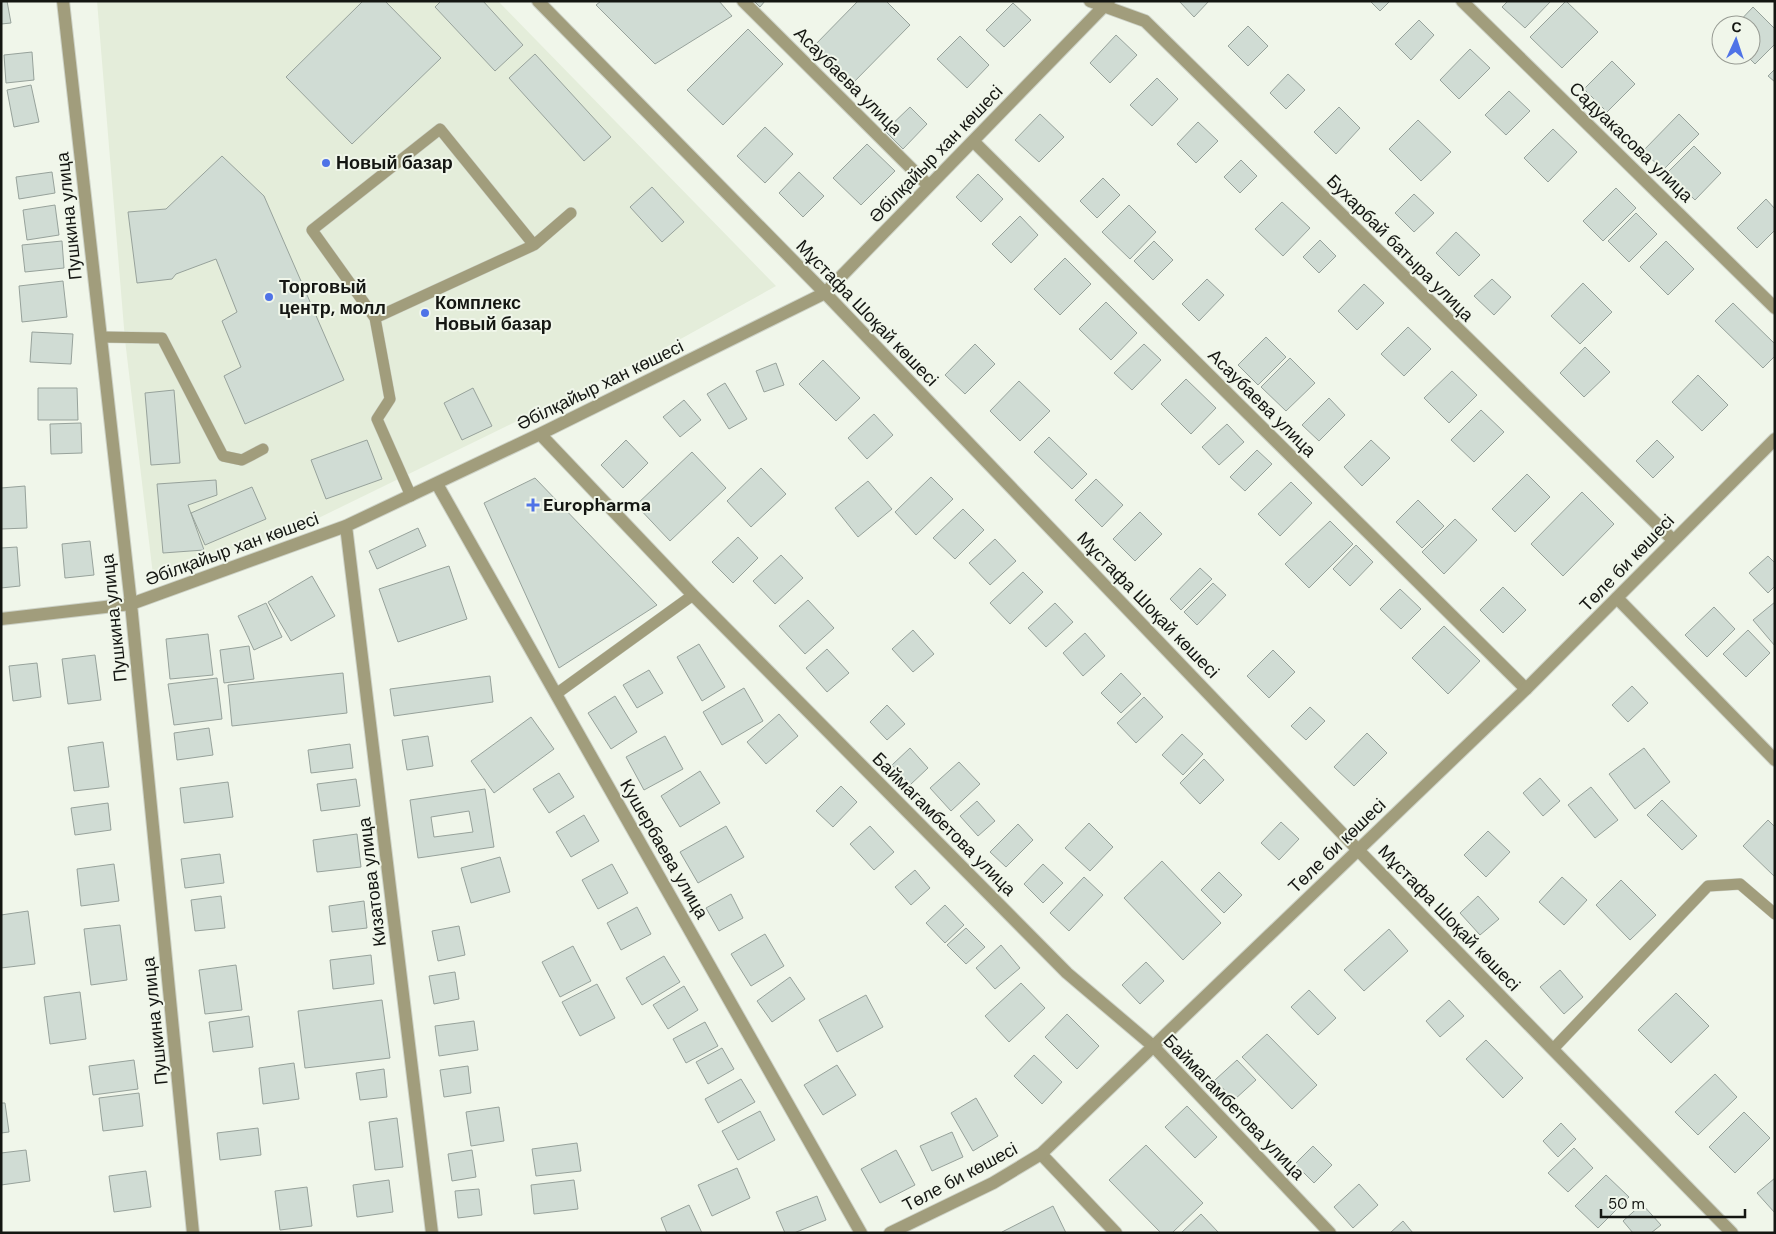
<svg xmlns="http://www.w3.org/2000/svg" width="1776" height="1234" font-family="'DM Sans',sans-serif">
<rect width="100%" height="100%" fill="#f0f6ea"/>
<path fill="#e4edda" d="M97,1H498L776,286L650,356L292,531L153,575L125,340Z"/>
<path fill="#d0dcd4" stroke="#97a29b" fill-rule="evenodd" d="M1,1H7L11,23L1,24Z
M363,1H385L441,58L352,144L286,77Z
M441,1H483L523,45L495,71L435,7Z
M601,1H719L732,16L655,64L596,5Z
M754,1H765L760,7Z
M858,1H886L910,25L850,86L812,48Z
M1179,1H1209L1194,17Z
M1370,1H1390L1380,11Z
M1508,1H1551L1525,28L1502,7Z
M1566,1L1598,32L1562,68L1530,37Z
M1013,3L1031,20L1004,47L986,30Z
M1753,7L1775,29V44L1755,64L1746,55H1751V25H1736Z
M1419,20L1434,35L1411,60L1395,44Z
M1248,26L1268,46L1248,66L1228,46Z
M748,29L783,64L723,125L687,90Z
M1116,35L1137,55L1110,83L1090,63Z
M960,36L989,65L967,88L937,59Z
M1470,49L1490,68L1459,99L1440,80Z
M32,52L34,80L6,83L4,55Z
M535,54L611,137L584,161L509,78Z
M1612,61L1635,84L1607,112L1584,89Z
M1775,69V82L1768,76Z
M1288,74L1305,90L1286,109L1270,93Z
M1157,78L1178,99L1152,126L1130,105Z
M31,85L39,122L14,127L7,90Z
M1509,91L1530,111L1506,135L1485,115Z
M910,107L927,124L903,149L885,131Z
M1339,107L1360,128L1336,154L1314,132Z
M1040,114L1064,137L1039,162L1015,140Z
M1679,114L1699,134L1663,170L1643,151Z
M1418,120L1451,152L1421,181L1389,149Z
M1198,122L1218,141L1196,163L1177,144Z
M765,127L793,154L765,183L737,156Z
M1553,129L1577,152L1548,182L1524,158Z
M867,144L895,171L861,205L833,178Z
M1694,146L1721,173L1695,200L1667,173Z
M222,156L264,196L344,380L245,424L224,376L241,367L222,321L237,312L216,259L176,274L172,279L137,283L128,212L166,209Z
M1241,160L1257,176L1240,193L1224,177Z
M52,172L55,193L19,199L16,177Z
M799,172L824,196L803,217L779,193Z
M978,174L1003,199L981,222L956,197Z
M1103,178L1120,195L1097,218L1080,201Z
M652,187L684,222L662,242L630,207Z
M1616,188L1636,208L1603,241L1583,221Z
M1414,194L1434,213L1414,232L1395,213Z
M1766,199L1775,209V230L1757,248L1737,228Z
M1282,202L1310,228L1283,256L1255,229Z
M55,205L59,235L27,240L23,210Z
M1129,205L1156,232L1130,259L1102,232Z
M1636,213L1657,234L1629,262L1608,241Z
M1020,216L1038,235L1011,263L992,244Z
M1456,232L1480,255L1459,276L1436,253Z
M1320,240L1336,256L1319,273L1303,257Z
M62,241L64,268L25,272L22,245Z
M1154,241L1173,260L1153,280L1134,261Z
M1666,241L1694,269L1668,295L1640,267Z
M1065,258L1091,284L1060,315L1034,289Z
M1207,279L1224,295L1199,321L1182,304Z
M1492,279L1511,297L1494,315L1474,296Z
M63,281L67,317L22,322L19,286Z
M1583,283L1612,312L1580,344L1551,316Z
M1364,284L1384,303L1357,330L1338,311Z
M1106,302L1137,333L1111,360L1079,329Z
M1733,303L1775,344V356L1763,368L1715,321Z
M1408,327L1431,349L1404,376L1381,354Z
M32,332L73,334L71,364L30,362Z
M1266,337L1286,357L1258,385L1238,365Z
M975,344L995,364L965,394L945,375Z
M1144,344L1161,360L1132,390L1114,373Z
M1585,347L1610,372L1584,397L1560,373Z
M1290,358L1315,383L1286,411L1261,387Z
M823,360L860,398L836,421L799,384Z
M776,363L784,385L764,392L756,371Z
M1452,371L1477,395L1449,423L1424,398Z
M1698,375L1728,405L1702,431L1672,402Z
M1186,379L1216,408L1191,434L1161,404Z
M1019,381L1050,411L1020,441L990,411Z
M725,383L747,419L729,429L707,394Z
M38,388H77L78,420H38Z
M473,388L492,426L462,440L444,403Z
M174,390L180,463L151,465L145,393Z
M1329,398L1345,415L1319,441L1302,425Z
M684,400L701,420L680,437L663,417Z
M1481,410L1504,432L1474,462L1451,440Z
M874,414L893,435L867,459L848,438Z
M81,423L82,453L51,454L50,424Z
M1227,424L1244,442L1219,465L1202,447Z
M1049,437L1087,474L1072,489L1034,452Z
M367,440L382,479L326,499L311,460Z
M626,440L648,463L623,488L601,465Z
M1371,440L1390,458L1362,486L1344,467Z
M1657,440L1674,457L1653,478L1636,461Z
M1257,450L1272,464L1245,491L1230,477Z
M692,452L726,488L670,541L636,505Z
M761,468L786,494L751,527L727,501Z
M1527,474L1550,497L1515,532L1492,509Z
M931,477L953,499L916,535L895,512Z
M535,478L657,605L559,668L484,503Z
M1096,479L1123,505L1102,527L1075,500Z
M216,480L217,495L188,505L204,550L163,553L157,484Z
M868,481L892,509L858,537L835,508Z
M1291,482L1312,503L1280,536L1258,514Z
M25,486L27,528L1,529V488Z
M252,487L266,519L205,545L191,513Z
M1582,492L1614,524L1563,576L1531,544Z
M1418,500L1444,526L1422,548L1396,522Z
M963,509L984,530L955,559L933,538Z
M1140,512L1162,534L1135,561L1113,539Z
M1455,519L1477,540L1444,574L1422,552Z
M1330,521L1353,544L1309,588L1285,564Z
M418,528L426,546L377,569L369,551Z
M738,537L758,558L733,583L712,562Z
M995,539L1016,561L990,585L969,563Z
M90,541L94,575L65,578L62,544Z
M1356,545L1373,562L1350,586L1333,569Z
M17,547L20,586L1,588V548Z
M781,555L803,578L775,604L753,581Z
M1768,556L1775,563V586L1768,593L1749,573Z
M449,566L467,619L398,642L379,589Z
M1200,568L1212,579L1181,610L1170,599Z
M1023,572L1043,592L1010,624L990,603Z
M312,576L335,616L291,641L268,602Z
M1213,583L1226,595L1197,625L1184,612Z
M1503,587L1526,610L1503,633L1480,610Z
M1400,589L1421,609L1401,629L1380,609Z
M808,600L834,628L805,654L779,626Z
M1775,602V646L1753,620Z
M266,603L282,637L254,650L238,616Z
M1055,603L1073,622L1046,647L1028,628Z
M1714,607L1735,629L1707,657L1685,635Z
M1444,626L1480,661L1448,694L1412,658Z
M913,630L934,654L913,672L892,649Z
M1748,630L1770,653L1746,677L1723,654Z
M1085,633L1105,656L1083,676L1063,653Z
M208,634L213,675L170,679L166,639Z
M699,644L725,687L702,701L677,657Z
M249,646L254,679L224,683L220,650Z
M827,649L849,673L827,692L806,668Z
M1273,650L1295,672L1269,698L1247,676Z
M95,655L101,700L68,704L62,659Z
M37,663L41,697L13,701L9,666Z
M649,670L663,693L637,708L623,685Z
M343,673L347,713L232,726L228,685Z
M1121,673L1141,694L1121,713L1101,693Z
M490,676L493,702L394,716L390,689Z
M217,678L222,719L174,725L168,684Z
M1632,686L1648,703L1628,722L1612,705Z
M744,688L763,721L722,745L703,712Z
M615,696L637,732L611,749L588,713Z
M1144,697L1163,717L1136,743L1117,723Z
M887,705L905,724L887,740L870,722Z
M1310,707L1325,721L1306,740L1291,726Z
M779,714L798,736L766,764L747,742Z
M531,717L554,749L494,793L471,761Z
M209,728L213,755L177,760L174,733Z
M1367,733L1387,753L1354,786L1334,767Z
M1182,734L1203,754L1183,775L1162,755Z
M428,736L433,766L407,770L402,740Z
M665,736L683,769L644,790L626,757Z
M103,742L109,787L74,791L68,747Z
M350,744L353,768L311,773L308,750Z
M910,748L928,768L910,785L892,765Z
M1644,748L1670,782L1635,809L1609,774Z
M1204,759L1224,780L1200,804L1180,783Z
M959,762L980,784L951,811L930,788Z
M700,771L720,803L680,827L661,796Z
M559,773L574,797L549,813L533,789Z
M1540,778L1560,801L1543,816L1523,793Z
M356,779L360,806L321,811L317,784Z
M228,782L233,817L184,823L180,788Z
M841,786L857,802L833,827L816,811Z
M1591,787L1618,820L1595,838L1568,805Z
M485,789L494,847L418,858L410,800ZM469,811L473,832L434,837L431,817Z
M1662,800L1697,836L1682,850L1647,815Z
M977,801L995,821L978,836L960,816Z
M108,803L111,830L75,835L71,808Z
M584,815L599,841L571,857L556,832Z
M1768,820L1775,827V877L1743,846Z
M1281,822L1299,839L1279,860L1261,843Z
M1089,823L1113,847L1090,871L1065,848Z
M1018,824L1033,840L1006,867L990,852Z
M726,826L744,857L698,883L680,852Z
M870,826L894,852L874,870L850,844Z
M1488,831L1510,852L1486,877L1464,855Z
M357,834L361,867L317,872L313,840Z
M220,854L224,883L185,888L181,859Z
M500,857L510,892L471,903L461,868Z
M1162,861L1221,923L1183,960L1124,898Z
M114,864L119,901L81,906L77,869Z
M612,864L628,893L598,909L582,880Z
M1043,864L1063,883L1043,903L1024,884Z
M915,870L930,888L911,905L895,887Z
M1219,872L1242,895L1224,913L1201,890Z
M1084,877L1103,895L1069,931L1050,913Z
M1562,877L1587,900L1564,925L1539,902Z
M1621,880L1656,915L1630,940L1596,905Z
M731,894L743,918L719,931L706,908Z
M221,896L225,928L195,931L191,900Z
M1478,896L1499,919L1480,935L1460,913Z
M364,901L367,928L332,932L329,906Z
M945,905L964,925L945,943L926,923Z
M637,907L651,934L621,950L607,923Z
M28,911L35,964L1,968V915Z
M120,925L127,980L91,985L84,929Z
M459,926L465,955L438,961L432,931Z
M966,928L985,947L966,964L947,945Z
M1389,929L1408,951L1364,991L1344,970Z
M765,934L784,966L751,986L731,954Z
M1001,945L1020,968L995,989L976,968Z
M573,946L591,981L560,997L542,962Z
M371,955L374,984L333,989L330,960Z
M664,956L680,982L642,1005L626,978Z
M1146,962L1164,981L1140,1004L1122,985Z
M236,965L242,1010L205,1014L199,970Z
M1560,970L1583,997L1564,1014L1540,987Z
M455,972L459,999L434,1004L429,976Z
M790,977L805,999L772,1022L757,1001Z
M1021,983L1045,1008L1009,1042L985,1016Z
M597,984L615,1018L580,1036L562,1002Z
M684,986L698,1010L668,1029L653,1005Z
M1309,990L1336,1018L1318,1035L1291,1007Z
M80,992L86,1039L50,1044L44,997Z
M1676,993L1709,1026L1671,1063L1638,1030Z
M866,995L883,1027L837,1052L819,1020Z
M382,1000L390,1058L305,1068L298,1011Z
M1449,1000L1464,1016L1440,1037L1426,1021Z
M1067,1014L1099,1046L1077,1069L1045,1037Z
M249,1016L253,1047L213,1052L209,1022Z
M474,1021L478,1050L439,1056L435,1026Z
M705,1022L718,1046L686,1063L673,1039Z
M1267,1034L1317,1085L1292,1109L1242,1057Z
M1486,1040L1523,1078L1503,1098L1466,1059Z
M722,1048L734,1069L708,1084L696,1062Z
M1034,1055L1062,1082L1042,1104L1014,1076Z
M134,1060L138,1089L93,1095L89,1066Z
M1237,1060L1256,1080L1234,1100L1215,1080Z
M294,1063L299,1099L263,1104L259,1068Z
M837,1065L856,1095L823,1115L804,1085Z
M468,1066L471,1093L444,1097L440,1070Z
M384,1069L387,1097L360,1100L356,1073Z
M1715,1074L1737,1097L1698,1135L1675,1112Z
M741,1079L755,1102L718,1123L705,1099Z
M139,1093L143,1126L103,1131L99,1098Z
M976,1098L998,1136L973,1151L951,1113Z
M1,1103H5L9,1132L1,1133Z
M1187,1106L1217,1137L1195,1158L1165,1127Z
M499,1107L504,1141L471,1146L466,1112Z
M760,1111L775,1140L738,1160L722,1131Z
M1744,1112L1770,1138L1735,1173L1709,1147Z
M397,1118L403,1167L375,1170L369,1122Z
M1561,1123L1576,1139L1558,1157L1543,1141Z
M258,1128L261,1155L220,1160L217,1133Z
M952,1132L963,1157L932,1171L920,1146Z
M577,1143L581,1171L536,1176L532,1149Z
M1146,1145L1203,1203L1172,1233H1161L1109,1180Z
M1313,1146L1332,1165L1314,1183L1295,1164Z
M1574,1148L1593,1168L1568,1192L1548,1173Z
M26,1150L30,1181L1,1185V1153Z
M472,1150L476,1177L452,1181L448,1154Z
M896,1150L915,1185L880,1203L861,1169Z
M737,1168L750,1198L712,1216L698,1185Z
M146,1171L151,1207L114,1212L109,1176Z
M1606,1175L1629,1197L1598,1228L1575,1206Z
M1775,1178V1213L1757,1193Z
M389,1180L393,1212L357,1217L353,1185Z
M574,1180L578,1209L534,1214L531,1185Z
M1359,1184L1378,1205L1353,1228L1334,1207Z
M307,1187L312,1226L280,1230L275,1191Z
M479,1189L482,1215L458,1218L455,1191Z
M817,1196L826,1220L794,1233H785L776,1212Z
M1642,1204L1661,1225L1651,1233H1633L1623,1221Z
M689,1205L702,1233H667L661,1218Z
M1053,1206L1066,1233H1003L1002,1232Z
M1201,1214L1219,1233H1181Z
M1403,1221L1413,1233H1390Z"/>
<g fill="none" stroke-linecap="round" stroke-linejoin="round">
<g stroke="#cdd2c7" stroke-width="12">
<path id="service" d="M375,318L534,245
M101,337L162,338L223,456L242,460L263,449
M411,496L377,419L390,399L375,318L312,230L440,129L534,245L571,213
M556,694L693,595
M1553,1049L1708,886L1740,884L1775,914"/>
</g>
<g stroke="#cdd2c7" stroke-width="14">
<path id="minor" d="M63,1L131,604L193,1233
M538,1L825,293L1358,850L1732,1233
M743,1L929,186
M1090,1L1145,21L1673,540
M1462,1L1775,308
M973,141L1526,689
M540,434L693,595L1067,973L1153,1046L1330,1233
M437,484L861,1233
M346,526L432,1233
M1617,598L1775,760
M1,619L131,604L346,526L540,434L825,293L1109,1
M1041,1154L1116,1233"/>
</g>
<g stroke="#cdd2c7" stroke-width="14">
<path id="tertiary" d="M890,1233L993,1183L1041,1154L1526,689L1775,439"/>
</g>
<use href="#service" stroke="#a19d7c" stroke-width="11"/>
<use href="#minor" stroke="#a19d7c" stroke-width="12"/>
<use href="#tertiary" stroke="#a19d7c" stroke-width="12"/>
</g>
<g fill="#4f73e7" stroke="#f0f6ea" stroke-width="2">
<circle cx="326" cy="163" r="5"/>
<circle cx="269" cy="297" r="5"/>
<circle cx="425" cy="313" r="5"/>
<path d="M530.5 497.5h5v5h5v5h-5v5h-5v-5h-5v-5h5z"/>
</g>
<g text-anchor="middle" stroke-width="4" stroke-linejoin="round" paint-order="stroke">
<g font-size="18" fill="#141612" stroke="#f0f6ea">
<text transform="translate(848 81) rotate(45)" y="6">Асаубаева улица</text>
<text transform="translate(1631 142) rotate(44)" y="6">Садуакасова улица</text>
<text transform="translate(936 154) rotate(-46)" y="6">Әбілқайыр хан көшесі</text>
<text transform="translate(69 216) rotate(-96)" y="6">Пушкина улица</text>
<text transform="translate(1400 248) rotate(45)" y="6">Бухарбай батыра улица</text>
<text transform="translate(867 313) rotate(46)" y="6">Мұстафа Шоқай көшесі</text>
<text transform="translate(600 385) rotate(-26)" y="6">Әбілқайыр хан көшесі</text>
<text transform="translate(1262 403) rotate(45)" y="6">Асаубаева улица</text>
<text transform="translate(232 549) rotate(-20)" y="6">Әбілқайыр хан көшесі</text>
<text transform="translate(1627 563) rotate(-46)" y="6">Төле би көшесі</text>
<text transform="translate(1148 605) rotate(46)" y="6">Мұстафа Шоқай көшесі</text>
<text transform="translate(114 618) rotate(-96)" y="6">Пушкина улица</text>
<text transform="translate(944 824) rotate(45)" y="6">Баймагамбетова улица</text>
<text transform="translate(1337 846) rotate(-44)" y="6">Төле би көшесі</text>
<text transform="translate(664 849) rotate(60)" y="6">Кушербаева улица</text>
<text transform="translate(372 882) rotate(-97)" y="6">Кизатова улица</text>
<text transform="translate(1449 918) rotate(46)" y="6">Мұстафа Шоқай көшесі</text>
<text transform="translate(155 1021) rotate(-96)" y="6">Пушкина улица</text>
<text transform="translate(1234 1107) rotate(46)" y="6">Баймагамбетова улица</text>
<text transform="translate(960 1177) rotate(-28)" y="6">Төле би көшесі</text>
</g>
<g font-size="18" font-weight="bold" fill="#141612" stroke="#f0f6ea" text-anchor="start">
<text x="336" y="169">Новый базар</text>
<text x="279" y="293">Торговый<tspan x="279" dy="21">центр, молл</tspan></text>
<text x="435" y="309">Комплекс<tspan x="435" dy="21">Новый базар</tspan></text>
<text x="543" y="511">Europharma</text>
</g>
</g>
<rect width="1776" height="1234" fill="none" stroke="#141612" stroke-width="5"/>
<g transform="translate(1736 40) rotate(3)"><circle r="24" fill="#f0f6ea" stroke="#989c94"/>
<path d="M0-4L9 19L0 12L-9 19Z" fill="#4f73e7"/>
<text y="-8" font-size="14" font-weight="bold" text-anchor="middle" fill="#141612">С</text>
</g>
<path d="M1601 1209v8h144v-8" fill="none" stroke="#141612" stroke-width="2.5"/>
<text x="1608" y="1209" font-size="15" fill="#141612" stroke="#f0f6ea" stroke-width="4" paint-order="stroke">50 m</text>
</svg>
